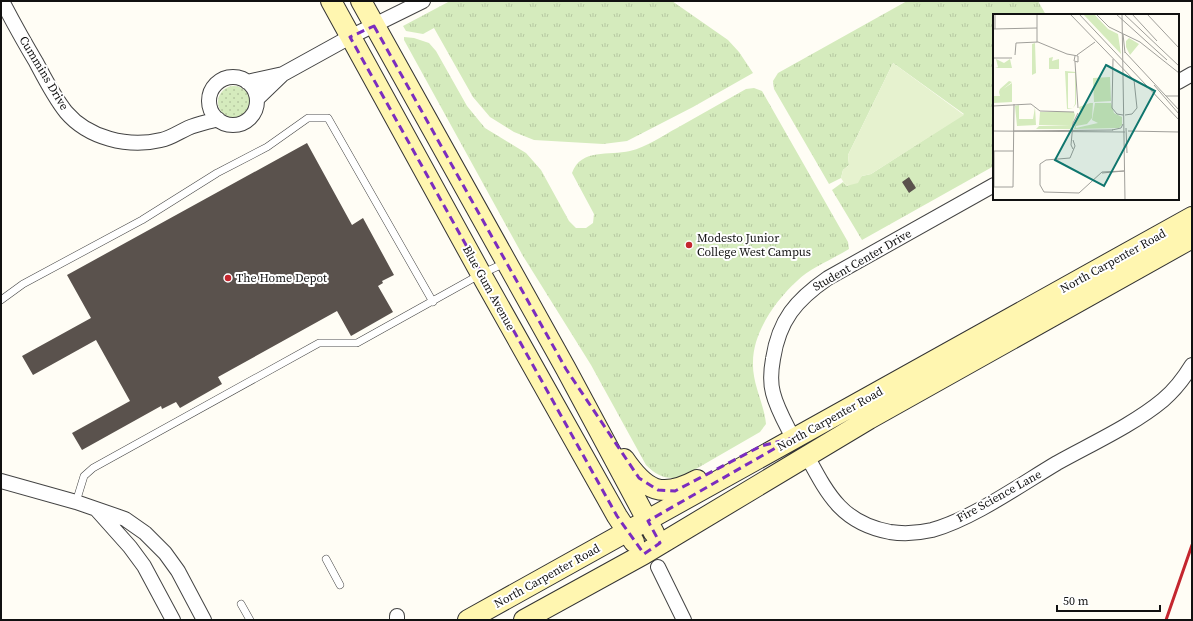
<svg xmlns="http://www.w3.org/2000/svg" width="1193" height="621" font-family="'Source Serif 4',serif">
<defs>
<pattern id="grass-tufts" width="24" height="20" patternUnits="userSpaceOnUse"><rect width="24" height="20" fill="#d5ebbd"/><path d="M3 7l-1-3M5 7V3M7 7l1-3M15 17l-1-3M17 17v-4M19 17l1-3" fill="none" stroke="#b6c8a1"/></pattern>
<pattern id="garden-dots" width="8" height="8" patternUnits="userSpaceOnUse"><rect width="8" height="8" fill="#d5ebbd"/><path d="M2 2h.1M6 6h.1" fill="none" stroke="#b6c8a1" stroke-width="1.8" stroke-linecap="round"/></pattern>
</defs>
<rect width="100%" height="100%" fill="#fffdf5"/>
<path fill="url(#grass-tufts)" d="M450,1H672L728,40L739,52L753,73L693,107L627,141L603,144L534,140L514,132L490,117L473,97L434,28L423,34L406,31L403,26Z
M907,1H1038L1046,15H994V166L862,240L832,190L843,182L847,186L862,176L871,174L964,114L893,63L848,155L849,165L843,170L841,178L829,184L774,89L773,81L778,73Z
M404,37L414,38L429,43L436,51L467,106L485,128L526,153L541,170L569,221L576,228H586L593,223L594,214L572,173C581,148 609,156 630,151C647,147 662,136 677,128C700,115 723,102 746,89L754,88L762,91L848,242L849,249C833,259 810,268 797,281C776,300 753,332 753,362C752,384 764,403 766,424L760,432L682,477C667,480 657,476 646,465L591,365L523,256L404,40Z"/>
<path fill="url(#garden-dots)" d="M218 102a16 16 0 1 1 32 0a16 16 0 1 1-32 0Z"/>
<path fill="#e6f2cf" d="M893,63L964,115L871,174L862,176L858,183L846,186L841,178L843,170L849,165L848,155Z"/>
<path fill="#5a524d" d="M307,143L352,225L363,218L394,275L382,281L383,283L378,286L393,312L351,336L337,311L218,377L222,384L180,408L176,402L162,409L161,406L82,450L72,433L130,401L96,340L33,375L22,356L91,318L67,275Z
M909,177L916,188L909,193L902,182Z"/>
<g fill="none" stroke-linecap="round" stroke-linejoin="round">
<g stroke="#444" stroke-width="8">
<path id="service" d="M1,300L23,284L142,220L217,173L267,147L308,118H328L433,302
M76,502L84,476L93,468L319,343H357L481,274L505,263
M326,559L340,585
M241,604L250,620"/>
</g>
<g stroke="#444" stroke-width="16">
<path id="minor" d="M2,1C13,22 24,42 36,62C45,79 54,97 66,112C88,138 128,148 161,140C171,138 179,132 188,128C197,124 208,122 218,119
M209 101a24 24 0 1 1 48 0a24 24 0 1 1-48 0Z
M247,82L283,74L350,37L423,1
M1178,82L1192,74
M257,99L283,74
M793,438C786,424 777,409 773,393C770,382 771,370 773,359C779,320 796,300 828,278L994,185
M807,456C828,495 842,523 890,532C903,534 919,533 932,530C972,519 1020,485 1057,463C1091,444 1133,425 1163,400C1175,390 1184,378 1192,365
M1,481L76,502L125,519L145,533L165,553L178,571L204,620
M97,510L130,547L144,566L173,620
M658,567L684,620
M397,620V616"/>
</g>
<g stroke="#333" stroke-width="22">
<path id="secondary" d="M331,1L481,274L617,516L634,542
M361,1L566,369L654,533
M624,459C646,491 661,499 697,480
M468,620L1192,217
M524,620L644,554L869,419L1192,238"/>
</g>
<use href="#service" stroke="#fff" stroke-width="7"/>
<use href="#minor" stroke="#fff" stroke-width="14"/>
<use href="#secondary" stroke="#fff6b0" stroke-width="20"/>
<path stroke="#c4262e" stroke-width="3" d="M1166,620L1192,545"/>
</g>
<path fill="none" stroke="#7b2cbf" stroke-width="3" stroke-dasharray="8 5" stroke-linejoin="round" d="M374,26L566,369L639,478L658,490L675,491L761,446L793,438L648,521L660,543L644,554L617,516L350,37Z"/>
<g fill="#c4262e" stroke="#fff" stroke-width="1.5">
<circle cx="689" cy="245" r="4"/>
<circle cx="228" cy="278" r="4"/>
</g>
<g text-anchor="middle" stroke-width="4" stroke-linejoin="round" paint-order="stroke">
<g font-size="12" fill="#111" stroke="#fff">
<text transform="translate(44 73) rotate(59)" y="4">Cummins Drive</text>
<text transform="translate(862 260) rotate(-30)" y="4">Student Center Drive</text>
<text transform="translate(1113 261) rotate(-29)" y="4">North Carpenter Road</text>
<text transform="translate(489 288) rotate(61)" y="4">Blue Gum Avenue</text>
<text transform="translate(830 419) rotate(-29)" y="4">North Carpenter Road</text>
<text transform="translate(999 496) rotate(-29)" y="4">Fire Science Lane</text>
<text transform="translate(547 576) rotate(-29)" y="4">North Carpenter Road</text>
</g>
<g font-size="12" fill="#111" stroke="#fff" text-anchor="start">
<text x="697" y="242">Modesto Junior<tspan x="697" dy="14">College West Campus</tspan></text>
<text x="236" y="282">The Home Depot</text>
</g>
</g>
<g transform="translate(993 14)">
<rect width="186" height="186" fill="#fffdf5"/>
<path d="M90,0H101L115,15L125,20L128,40ZM136,24L146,30L137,41L133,33V27ZM42,29L43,59L39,61V30ZM60,43L59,47L66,45V55H56V44ZM72,57L83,58V90L80,94L74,95ZM75,59H82V90L80,94H75ZM117,63L118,87L101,88L100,64ZM16,67L19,68L10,75L19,69V88L0,89V82H7L6,78L9,76L6,78L7,75ZM97,89H100L99,104L94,110L83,112V114L105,109L99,106L102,89H118L121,99L129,103V111L126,114L81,115L87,97L86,93ZM26,91V105H40L42,93L43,111L24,112L22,92ZM47,98H81L82,101L78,115H43L46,112L78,111H46Z" fill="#d5ebbd" fill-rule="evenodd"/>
<path d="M3,45L11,49L17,45L19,54H2L5,53Z" fill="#d5ebbd"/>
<path fill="none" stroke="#a09f9a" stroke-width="1" d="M2,0V15M44,0V28M77,0L141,66L144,94L139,100L132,101M86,0L186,106M103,0L116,13L147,28L186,59M123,0L174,46M129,0L132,186M131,0L186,52M139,0L164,27M154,0L186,34M0,15L44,14M130,20L132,39M132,38L186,96M22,41L23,29L45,28L74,40L85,42V48L81,47L82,42M84,41L102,28M0,44H19M120,45L119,94L124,100L130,101M82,48L85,94M161,71L186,100M173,82H186M0,92L38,90L47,97L81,98M133,114L134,139M119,116L128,114L130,110M0,117L132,118M20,117L120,116M135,117L186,118M80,126L82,132L77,144L53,146L47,150V171L51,178L86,179L109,158L131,157M80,135L78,131L80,109L85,99M0,137H20M1,137V173M109,159L131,157M0,173H20L21,90"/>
<path fill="#0f766e" fill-opacity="0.15" stroke="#0f766e" stroke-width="2" d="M113,51L162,77L111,172L62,146Z"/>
<rect width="186" height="186" fill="none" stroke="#111" stroke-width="2"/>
</g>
<rect width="1193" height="621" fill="none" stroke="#111111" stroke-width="4"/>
<path d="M1057 605v6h103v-6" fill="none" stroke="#111111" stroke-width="2"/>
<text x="1063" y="605" font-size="12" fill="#111111" stroke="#ffffff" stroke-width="3" paint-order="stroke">50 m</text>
</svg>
